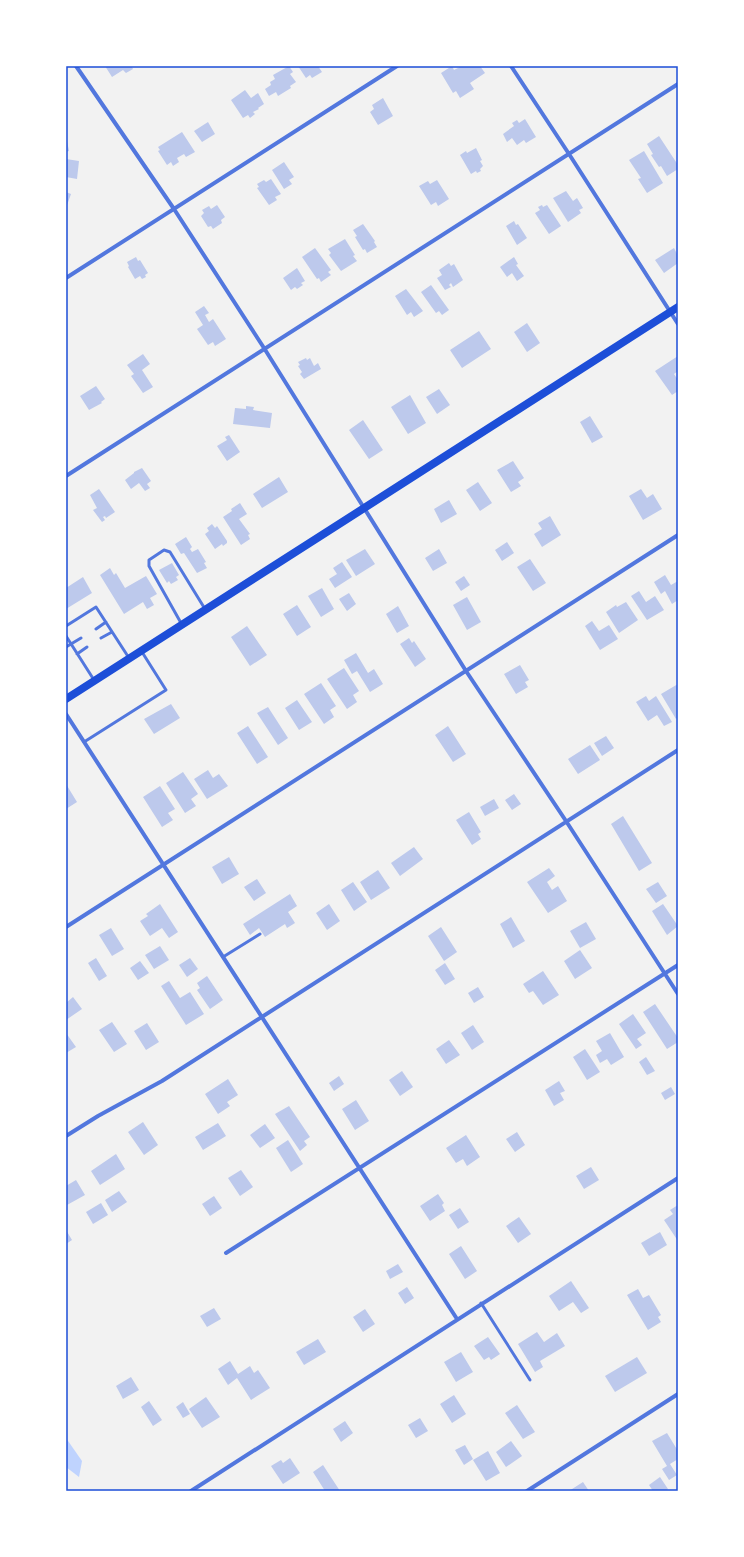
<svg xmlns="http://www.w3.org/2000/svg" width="744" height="1557" font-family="Mulish,sans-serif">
<rect width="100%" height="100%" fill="#f2f2f2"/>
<path fill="#bfd3fe" d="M66,1438L82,1461L79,1477L66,1467Z"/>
<path fill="#bdc9ec" d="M105,66H133L132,67L133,69L126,73L123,70L112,77Z
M289,66L293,72L290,74L296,82L290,86L291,88L278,96L276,92L269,96L265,89L271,85L270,82L275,79L273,75Z
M298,66H318L322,72L312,78L310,75L306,78Z
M452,66L454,70L462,66H480L485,73L470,83L474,89L460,98L456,91L453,93L441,73Z
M245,90L251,98L258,93L264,104L258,108L259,109L253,112L255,114L250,118L248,115L243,118L231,100Z
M383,98L393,116L378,125L370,112L374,109L372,105Z
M525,119L536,137L526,143L524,140L517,145L512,138L507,142L503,134L514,126L512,123L517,120L519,123Z
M208,122L215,134L202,142L194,131Z
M182,132L195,152L186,157L184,154L177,158L179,162L173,166L171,162L167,165L158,151L160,150L158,147Z
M66,136L69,151L66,152Z
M659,136L678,165V169L667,176L661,166L659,167L651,155L653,154L647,144Z
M476,148L482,160L480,161L483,166L480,169L481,171L477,173L476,171L471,174L460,155L466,151L467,153Z
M644,151L663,183L647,193L638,179L641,178L629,160Z
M66,159L79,161L77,179L66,177Z
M284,162L294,177L289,180L292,184L284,189L272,170Z
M271,179L281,194L275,197L277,200L269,205L257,188L259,187L257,184L264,180L266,182Z
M437,180L449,199L438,206L436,202L431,205L419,186L428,181L430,184Z
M566,191L573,201L577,198L583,208L579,210L581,213L568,222L553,198Z
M66,192L71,194L66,208Z
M217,205L225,217L221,220L222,223L213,229L211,226L208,227L201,216L204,213L202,210L209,206L211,209Z
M542,205L543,207L547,205L561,226L549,234L535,213L540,210L538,207Z
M514,221L516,225L518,224L527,238L517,245L506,226Z
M363,224L375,241L374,242L377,247L367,253L365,249L363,250L355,237L357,236L353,230Z
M345,239L355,255L353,256L357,261L341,271L329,255L331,253L328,249Z
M315,248L331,270L328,272L331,275L321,282L319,278L317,279L302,257Z
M674,248L678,256V263L664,273L655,260Z
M136,257L138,261L140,260L148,273L145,275L146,277L142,279L140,276L135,279L128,267L129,266L127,262Z
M514,257L518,264L516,265L524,276L517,281L512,273L507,277L500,267Z
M449,263L451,266L454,264L463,280L453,287L451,283L449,285L451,287L445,290L437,278L442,275L439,270Z
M297,268L305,281L301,283L303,285L297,289L295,287L291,290L283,278Z
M431,285L449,310L442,315L439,311L436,313L421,292Z
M406,289L423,311L414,317L411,312L407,315L395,296Z
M204,306L209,313L205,315L209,322L213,319L226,339L215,346L213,342L208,345L197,329L203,325L195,312Z
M527,323L540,343L527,352L514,332Z
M479,331L491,349L462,368L450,350Z
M143,354L150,364L142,370L153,387L143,393L131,376L134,374L127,365Z
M678,356V371L674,374L678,380V391L672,395L655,371Z
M306,358L307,360L310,358L314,366L318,363L321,369L304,379L300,374L302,372L298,366L300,365L298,362Z
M96,386L105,399L101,402L102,403L89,410L80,396Z
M439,389L450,405L437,414L426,397Z
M410,395L426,423L408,434L391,407Z
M246,406L254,407L253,410L272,413L270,428L233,424L235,408L246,409Z
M590,416L603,437L592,443L580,422Z
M363,420L383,450L369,459L349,430Z
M229,435L240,452L227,461L217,446L227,440L225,437Z
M513,461L524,478L518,482L521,486L511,492L497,470Z
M142,468L151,481L147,484L150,488L145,491L139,483L131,489L125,480L134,473V472Z
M279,477L288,492L262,508L253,494Z
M478,482L492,503L480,511L466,490Z
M99,489L115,512L106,518L105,516L103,517L105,520L102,522L93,510L97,508L90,495Z
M641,489L647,498L653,494L662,509L643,520L629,496Z
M449,500L457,514L441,523L434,509Z
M240,503L247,514L239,519L250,534L248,535L250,539L241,545L223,517L232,511L231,509Z
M550,516L561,535L542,547L534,534L542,529L538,523Z
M212,524L215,528L217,526L227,541V543L223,546L222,544L215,549L205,534L209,531L207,528Z
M186,537L192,547L190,549L192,552L198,549L206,562L204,563L207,568L197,573L184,553L181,554L175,544Z
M507,542L514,553L502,561L495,550Z
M365,549L375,564L356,576L346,560Z
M439,549L447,563L433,571L425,558Z
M530,559L546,583L533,591L517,567Z
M342,562L352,577L335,588L329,579L337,574L333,568Z
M172,563L179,575L176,577L178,580L171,584L169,581L167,583L159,570Z
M110,568L114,575L116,573L125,588L146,576L157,594L150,598L154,605L147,609L143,602L124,614L100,575Z
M665,575L671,585L678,581V600L672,604L665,591L661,594L654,582Z
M464,576L470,585L461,591L455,582Z
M83,577L92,593L66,609V588Z
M322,588L334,609L321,617L308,596Z
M639,591L646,602L655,596L664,610L647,620L631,596Z
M349,593L356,604L347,611L339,599Z
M467,597L481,622L467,630L453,605Z
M626,602L638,620L619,633L606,612L616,605L617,607Z
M297,605L311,627L297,636L283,614Z
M398,606L409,626L397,633L386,614Z
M592,621L599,631L609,625L618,639L600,650L585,626Z
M247,626L267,655L250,666L231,637Z
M409,638L412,643L414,641L426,659L415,667L400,644Z
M356,653L368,673L374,669L383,684L370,692L357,671L352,674L344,660Z
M520,665L529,680L525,682L528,687L516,694L504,674Z
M344,668L359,691L353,695L357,702L347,709L327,679Z
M321,683L336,706L330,710L334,717L324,724L304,694Z
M678,684V717L676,719L661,694Z
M646,696L649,701L656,696L672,722L664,726L657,715L648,721L636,702Z
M297,700L312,722L299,730L285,708Z
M171,704L180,718L154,734L144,719Z
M268,707L288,738L278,745L257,713Z
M248,726L268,757L257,764L237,733Z
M448,726L466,754L453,762L435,735Z
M606,736L614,748L602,756L594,743Z
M590,745L600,760L578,774L568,759Z
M208,770L213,778L219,774L228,786L207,799L194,779Z
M183,772L198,794L191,799L196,806L185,813L166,783Z
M66,784L77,802L66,809Z
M160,786L175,809L168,813L173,820L162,827L143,797Z
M514,794L521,804L512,810L505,800Z
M494,799L499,808L485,816L480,807Z
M469,812L481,832L478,834L481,839L472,845L456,820Z
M623,816L652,863L639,871L611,824Z
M414,847L423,859L400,876L391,863Z
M229,857L239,874L222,884L212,867Z
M549,868L555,876L547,882L552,890L558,886L567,901L548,913L527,882Z
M378,870L390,888L371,900L360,882Z
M257,879L266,893L254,901L244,887Z
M353,882L367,902L354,911L341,890Z
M658,882L667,896L656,903L646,889Z
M290,894L297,906L288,912L295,923L287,928L285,924L265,937L259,928L250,935L243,924Z
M160,904L178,932L169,938L162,928L150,936L140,921L148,916L146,914Z
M329,904L340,921L327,930L316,913Z
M663,904L678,926L667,935L652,911Z
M511,917L525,941L513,948L500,924Z
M586,922L596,939L580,948L570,931Z
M441,927L457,952L444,961L428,936Z
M111,928L124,949L112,956L99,935Z
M160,946L169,960L154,969L145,955Z
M580,950L592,968L575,979L564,961Z
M96,958L107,976L99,981L88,963Z
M190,958L198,969L187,977L179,965Z
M140,961L149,973L138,980L130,968Z
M445,963L455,979L445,985L435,970Z
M543,971L559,995L543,1005L533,991L529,993L523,984Z
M207,976L223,1000L210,1009L197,990L200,988L197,983Z
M169,981L180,998L190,992L204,1014L186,1025L161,986Z
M478,987L484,997L474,1003L468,993Z
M73,997L82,1009L66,1020V1003Z
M655,1004L678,1038V1042L667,1049L643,1012Z
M633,1014L646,1033L637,1039L642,1045L636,1049L619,1024Z
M112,1022L127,1044L114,1052L99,1030Z
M147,1023L159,1042L146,1050L134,1031Z
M473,1025L484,1042L472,1050L461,1033Z
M66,1033L76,1047L66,1053Z
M610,1033L624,1057L611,1065L607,1059L600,1063L596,1055L602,1051L596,1041Z
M449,1040L460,1055L446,1064L436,1049Z
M585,1049L600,1072L587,1080L573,1057Z
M646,1057L655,1071L647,1075L639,1062Z
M402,1071L413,1087L400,1096L389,1080Z
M339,1076L344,1084L334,1091L329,1083Z
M228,1079L238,1095L227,1102L230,1106L218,1114L205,1094Z
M559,1081L565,1091L560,1093L564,1100L554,1106L545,1090Z
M671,1087L675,1094L665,1100L661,1093Z
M356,1100L369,1121L355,1130L342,1109Z
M289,1106L310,1137L304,1141L307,1145L300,1151L275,1114Z
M143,1122L158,1145L144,1155L128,1132Z
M218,1123L226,1136L203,1150L195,1137Z
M265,1124L275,1138L260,1148L250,1135Z
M517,1132L525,1145L515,1152L506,1139Z
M466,1135L480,1157L467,1166L463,1159L456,1163L446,1148Z
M288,1140L303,1164L291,1172L276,1148Z
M116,1154L125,1169L100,1185L91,1171Z
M591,1167L599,1180L584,1189L576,1176Z
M241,1170L253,1187L240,1196L228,1178Z
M76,1180L85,1195L67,1205L66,1186Z
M119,1191L127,1202L112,1212L105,1200Z
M438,1194L444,1203L442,1205L445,1211L430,1221L420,1206Z
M214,1196L222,1208L210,1216L202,1204Z
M101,1203L108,1215L93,1224L86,1212Z
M678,1205V1241L664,1220L673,1214L670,1210Z
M460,1208L469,1222L458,1229L449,1215Z
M519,1217L531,1234L518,1243L506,1226Z
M66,1230L72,1240L66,1244Z
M660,1232L667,1245L649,1256L641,1243Z
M461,1246L477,1271L465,1279L449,1254Z
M398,1264L403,1272L390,1279L386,1271Z
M571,1281L589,1308L581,1313L573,1302L559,1311L549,1296Z
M407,1287L414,1298L405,1304L398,1293Z
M638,1289L643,1298L649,1295L661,1315L658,1317L661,1322L648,1330L627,1295Z
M214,1308L221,1319L207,1327L200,1316Z
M365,1309L375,1324L363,1332L353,1317Z
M537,1332L544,1342L557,1333L565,1346L540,1361L543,1367L535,1372L518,1344Z
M488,1337L500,1354L491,1360L489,1357L484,1360L474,1346Z
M318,1339L326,1352L304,1365L296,1352Z
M461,1352L473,1372L456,1382L444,1362Z
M637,1357L647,1373L615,1392L605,1376Z
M230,1361L238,1374L250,1366L254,1373L258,1370L270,1388L251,1400L237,1378L228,1385L218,1369Z
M131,1377L139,1390L123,1399L116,1386Z
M454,1395L466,1414L452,1423L440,1404Z
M206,1397L220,1417L202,1428L189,1409Z
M149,1401L162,1420L153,1426L141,1407Z
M183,1402L190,1414L183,1418L176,1407Z
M517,1405L535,1432L523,1439L505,1413Z
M420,1418L428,1431L416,1438L408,1425Z
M345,1421L353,1433L341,1442L333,1429Z
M667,1433L678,1451V1459L670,1464L677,1475L669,1480L662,1469L667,1466L652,1441Z
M511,1441L522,1456L506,1467L496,1452Z
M465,1445L473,1459L464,1465L455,1450Z
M488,1451L500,1473L486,1481L473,1460Z
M290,1458L300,1473L283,1484L271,1466L281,1460L283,1463Z
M323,1465L340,1491H325L313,1472Z
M660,1477L668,1489L665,1491H653L649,1485Z
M583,1482L589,1491H569Z"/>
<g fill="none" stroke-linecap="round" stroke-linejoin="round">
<path stroke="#5277de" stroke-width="3" d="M181,623L149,566V560L164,550L170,552L205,609
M66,626L96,607L129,658
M96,629L106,622
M66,636L94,680
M101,638L112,632
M66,647L81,638
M77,654L87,647
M84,742L166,690L142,652
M223,957L260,934
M481,1303L530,1380"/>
<path stroke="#5277de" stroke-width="4" d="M76,66L174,209L264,348L466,671L566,821L678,994
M511,66L569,154L678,324
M66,278L397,66
M66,476L678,84
M66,714L457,1319
M66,927L678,535
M66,1136L98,1116L162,1081L678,750
M226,1253L678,965
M191,1491L678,1178
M527,1491L678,1394"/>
<path stroke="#1d4ed8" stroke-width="8" d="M66,699L678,307"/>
</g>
<rect width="744" height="1557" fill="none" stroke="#ffffff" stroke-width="134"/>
<rect x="67" y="67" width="610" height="1423" fill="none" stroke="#1d4ed8" stroke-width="1.5"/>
</svg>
